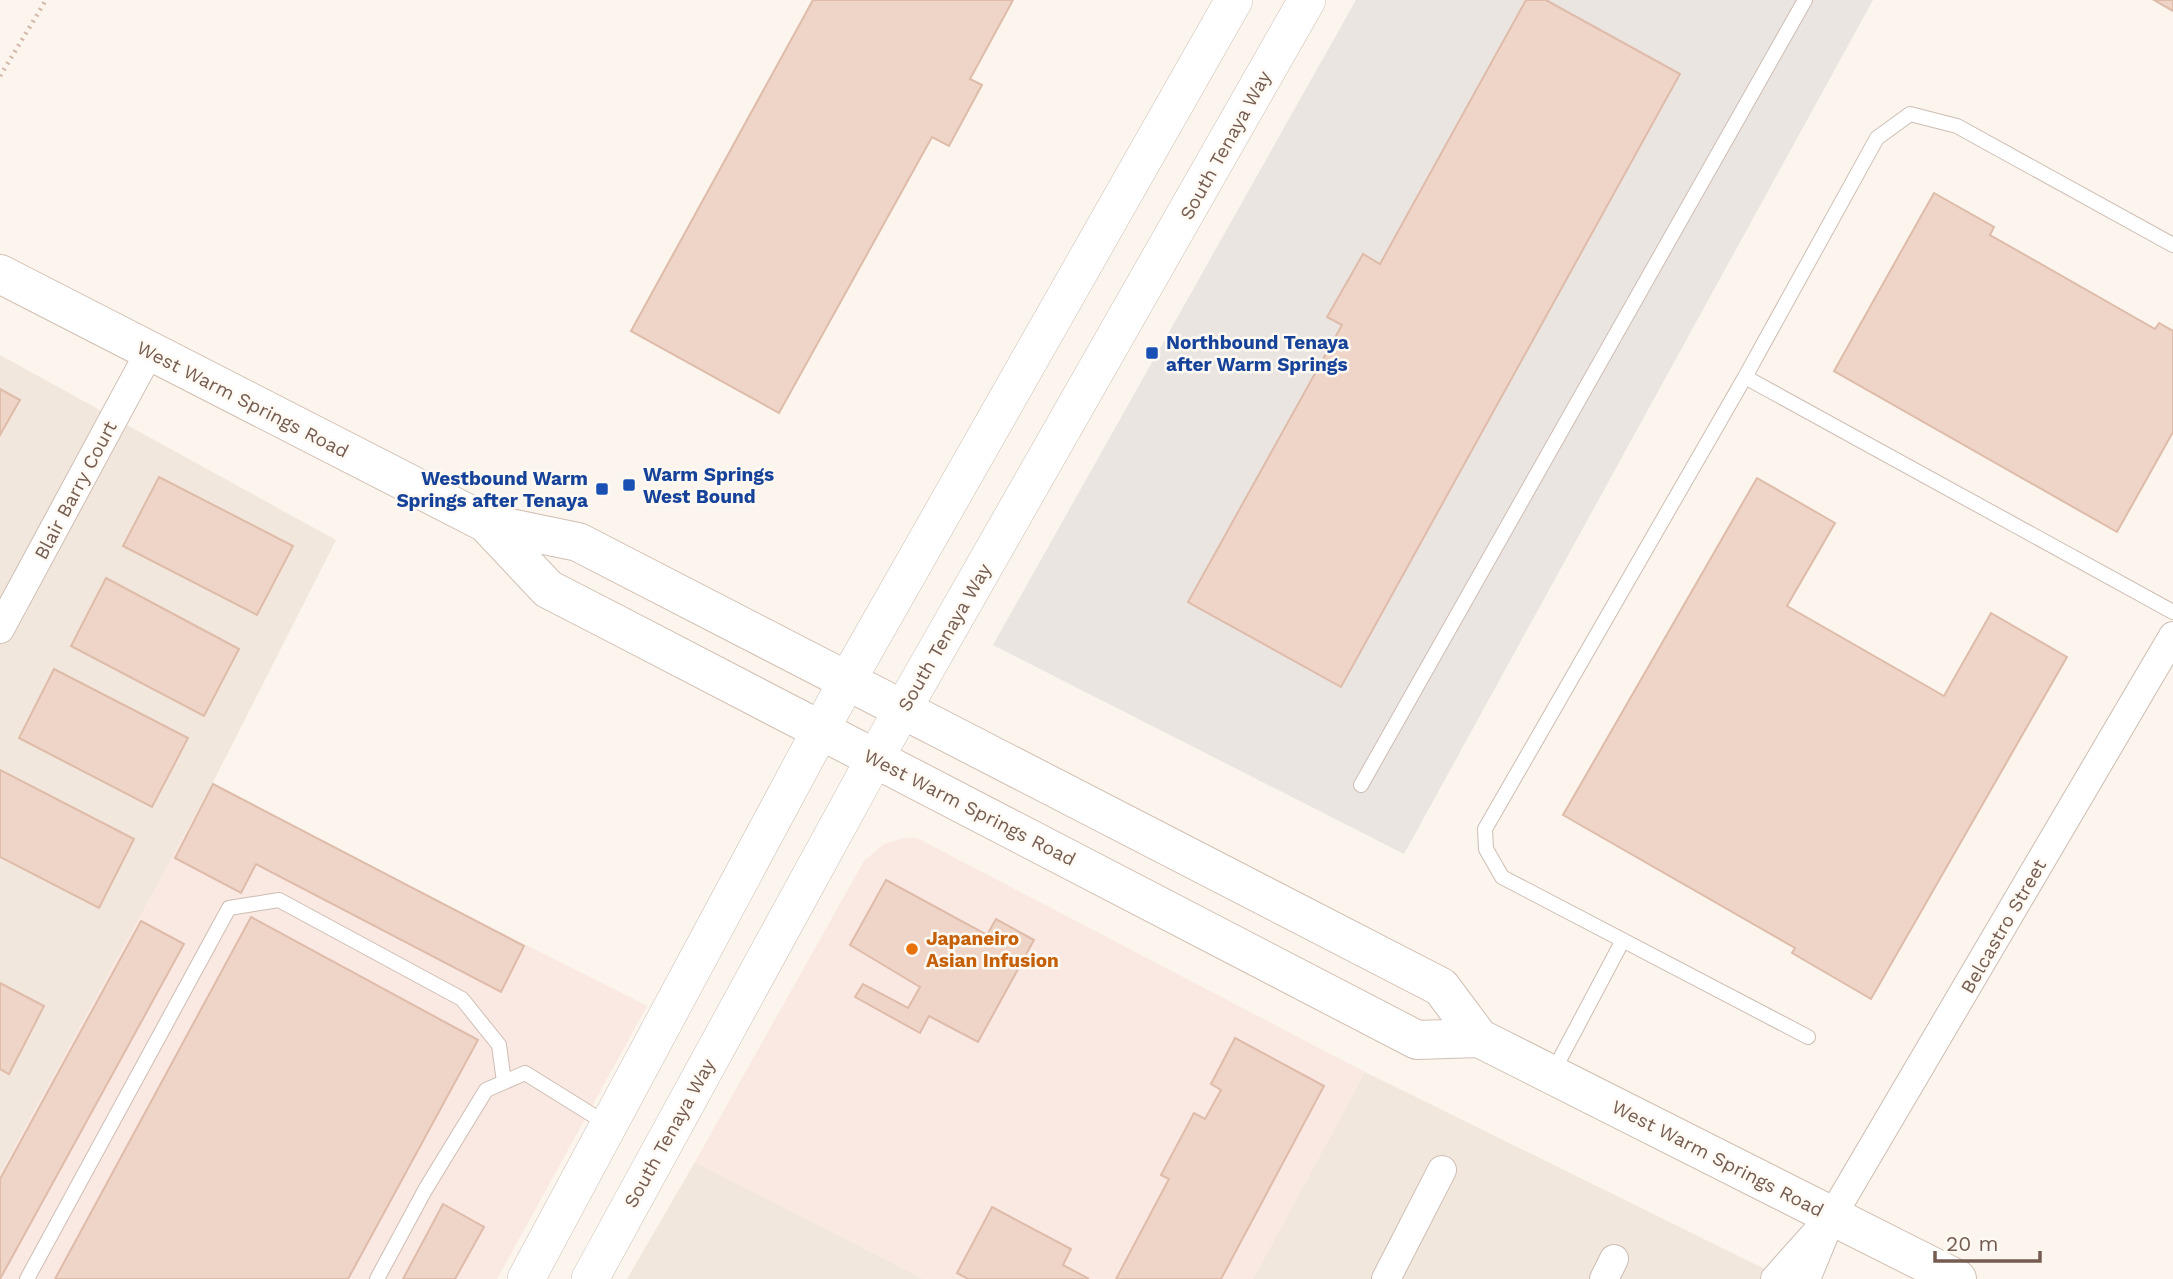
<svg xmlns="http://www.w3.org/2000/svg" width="2173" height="1279" font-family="'Work Sans',sans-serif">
<rect width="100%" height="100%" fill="#fbf5ed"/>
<path fill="#f2e7dc" d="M0,355L336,540L211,786L0,1174Z
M1365,1072L1785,1279H1253Z
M695,1162L924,1279H627Z"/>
<path fill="#fae8e2" d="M211,786L647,1006L497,1279H0V1174Z
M904,838H917L1365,1072L1253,1279H924L695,1162L864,861L884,844Z"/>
<path fill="#ebe5e1" d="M1356,0H1873L1404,854L993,645Z"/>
<path fill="#eed5c7" stroke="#dfbba9" stroke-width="2" d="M813,0H1013L970,79L982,85L949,146L932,137L779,413L631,331Z
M1526,0H1546L1680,74L1341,687L1188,602L1342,325L1327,317L1363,254L1380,264Z
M2154,0H2173V11Z
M1934,193L1994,227L1990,235L2155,329L2159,323L2173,331V432L2117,532L1834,371Z
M0,389L20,400L0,435Z
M159,477L293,546L257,615L123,546Z
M1757,478L1835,523L1787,606L1944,696L1991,613L2067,657L1871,999L1792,953L1795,948L1563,815Z
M106,578L239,649L204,716L71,646Z
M54,669L188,738L152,807L19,738Z
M0,770L134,839L99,908L0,857Z
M213,784L524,946L501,992L256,864L241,893L175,858Z
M886,880L987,935L996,919L1034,940L978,1042L929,1016L920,1033L855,997L863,984L908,1008L920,987L850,945Z
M251,917L478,1040L348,1279H55Z
M141,921L184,944L0,1279V1179Z
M0,983L44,1006L9,1074L0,1069Z
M1235,1038L1324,1086L1221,1279H1116L1169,1179L1161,1175L1194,1113L1205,1119L1221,1090L1211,1084Z
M443,1204L484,1227L455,1279H403Z
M992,1207L1071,1249L1063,1265L1089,1279H968L957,1273Z"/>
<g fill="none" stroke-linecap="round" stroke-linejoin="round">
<g stroke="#cdbdb3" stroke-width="16">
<path id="service" d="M1745,377L1877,138L1910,114L1957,126L2173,245
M1361,785L1805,0
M1808,1037L1502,877L1486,849L1485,829L1745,377L2173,612
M1553,1072L1623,940
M27,1279L229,908L279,900L462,999L499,1045L504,1082
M377,1279L425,1190L486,1090L525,1073L607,1124"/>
</g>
<g stroke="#cdbdb3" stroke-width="30">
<path id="minor" d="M0,629L150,351
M1386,1279L1442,1170
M1604,1279L1614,1259
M1775,1279L1816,1233
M1806,1279L1832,1216L2173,636"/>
</g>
<g stroke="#cdbdb3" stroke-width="38">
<path id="tertiary" d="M526,1279L848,679L1234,0
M590,1279L875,758L1307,0"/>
</g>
<g stroke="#d2bfb3" stroke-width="40">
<path id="secondary" d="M0,274L486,523L578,542L1441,987L1479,1038L1957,1279
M486,523L548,589L614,623L1417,1040L1479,1038"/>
</g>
<path stroke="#d3b8aa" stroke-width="4.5" stroke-dasharray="2 5" stroke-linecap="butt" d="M0,76L46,0"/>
<use href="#service" stroke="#fff" stroke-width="14"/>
<use href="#minor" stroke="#fff" stroke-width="28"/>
<use href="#tertiary" stroke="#fff" stroke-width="37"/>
<use href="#secondary" stroke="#fff" stroke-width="38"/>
</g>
<g fill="#1a4fb4" stroke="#fef9f3" stroke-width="2.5">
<rect x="1145" y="346" width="14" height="14" rx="3.5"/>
<rect x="622" y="478" width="14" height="14" rx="3.5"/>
<rect x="595" y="482" width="14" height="14" rx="3.5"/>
</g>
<circle fill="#e8710a" stroke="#fef9f3" stroke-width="2.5" cx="912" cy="949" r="7"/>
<g text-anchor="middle" stroke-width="5" stroke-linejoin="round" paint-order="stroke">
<g font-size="19" fill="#755c51" stroke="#fef9f3">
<text transform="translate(1225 145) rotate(-61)" y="7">South Tenaya Way</text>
<text transform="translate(243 399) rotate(27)" y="7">West Warm Springs Road</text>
<text transform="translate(75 490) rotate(-62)" y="7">Blair Barry Court</text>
<text transform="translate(944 637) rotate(-60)" y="7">South Tenaya Way</text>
<text transform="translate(970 807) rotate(27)" y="7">West Warm Springs Road</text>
<text transform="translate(2003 926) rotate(-60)" y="7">Belcastro Street</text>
<text transform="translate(669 1133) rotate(-61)" y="7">South Tenaya Way</text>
<text transform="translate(1718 1158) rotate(27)" y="7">West Warm Springs Road</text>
</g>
<g font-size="19" font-weight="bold" fill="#164399" stroke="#fef9f3" text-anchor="start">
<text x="1166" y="349">Northbound Tenaya<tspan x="1166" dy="22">after Warm Springs</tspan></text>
<text x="643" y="481">Warm Springs<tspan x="643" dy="22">West Bound</tspan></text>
<text x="588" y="485" text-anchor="end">Westbound Warm<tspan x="588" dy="22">Springs after Tenaya</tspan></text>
</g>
<g font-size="19" font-weight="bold" fill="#c56008" stroke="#fef9f3" text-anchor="start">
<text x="926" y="945">Japaneiro<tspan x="926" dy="22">Asian Infusion</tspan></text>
</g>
</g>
<path d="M1935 1251v10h105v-10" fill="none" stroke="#755c51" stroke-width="3.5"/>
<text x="1946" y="1251" font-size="21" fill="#755c51" stroke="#fef9f3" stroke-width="5" paint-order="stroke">20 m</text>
</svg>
